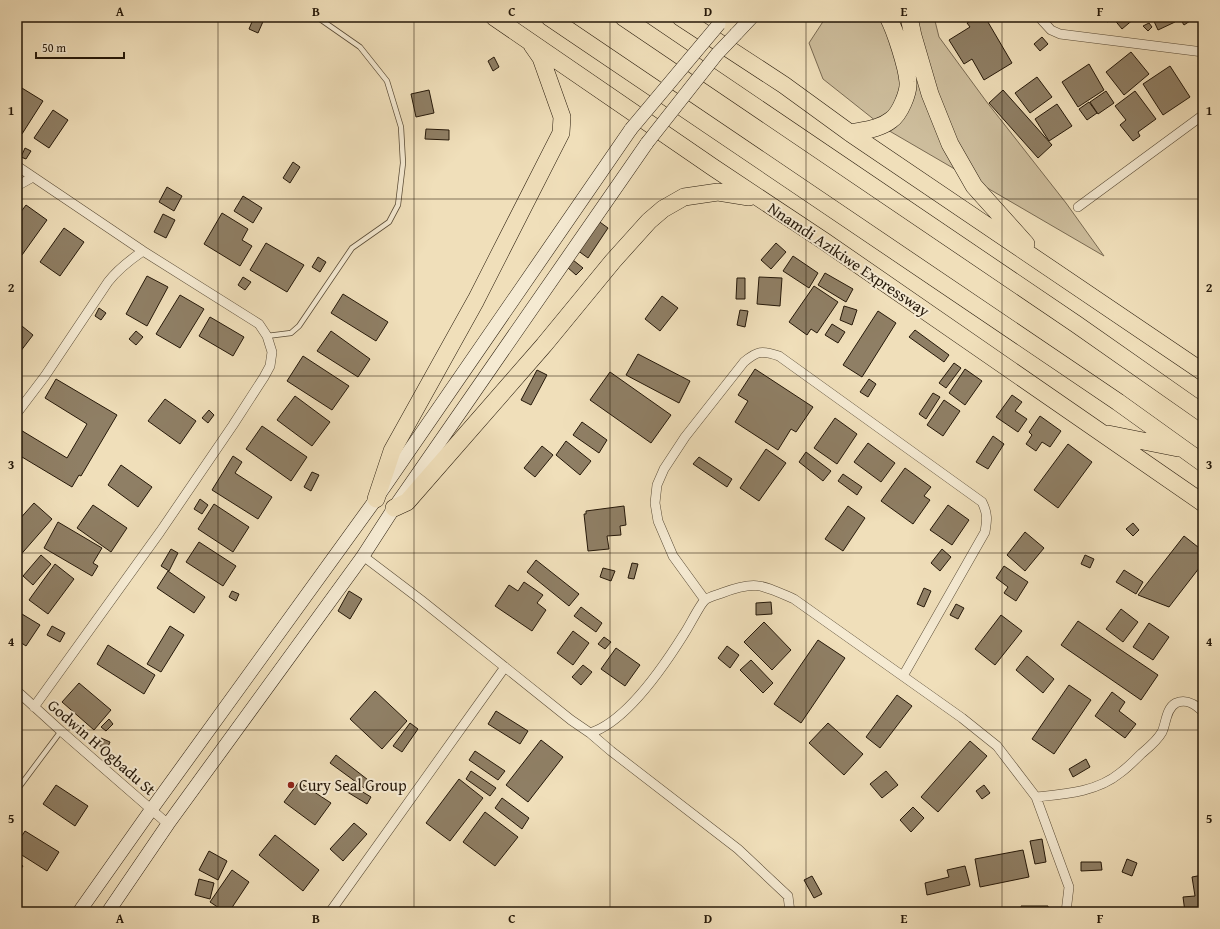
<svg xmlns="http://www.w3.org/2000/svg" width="1220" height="929" font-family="'Gentium Book Plus',serif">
<rect width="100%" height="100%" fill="#f0dfba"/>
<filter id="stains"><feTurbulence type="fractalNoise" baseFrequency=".005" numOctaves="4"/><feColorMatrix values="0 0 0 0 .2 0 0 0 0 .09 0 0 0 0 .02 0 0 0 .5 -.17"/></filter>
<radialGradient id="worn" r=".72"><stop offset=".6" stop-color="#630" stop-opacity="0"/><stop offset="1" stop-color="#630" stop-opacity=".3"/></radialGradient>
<path fill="#cdbd9c" stroke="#796a52" d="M826,17H934L939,37L986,101L1066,203L1104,256L886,129L823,79L809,43Z"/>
<path fill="#8f7f65" stroke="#251809" d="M254,17H265L258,33L249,29Z
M978,17H985L1012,63L984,80L972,59L964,64L949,40L970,27L967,23Z
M1103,17H1134L1135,18L1122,29L1113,18L1107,22Z
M1152,17H1172L1175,22L1158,30Z
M1179,17H1196L1184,25Z
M1149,23L1152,27L1148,31L1143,26Z
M1042,37L1048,44L1040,51L1034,44Z
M1131,52L1149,74L1124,95L1106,72Z
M494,57L499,67L493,71L488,61Z
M1089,64L1104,90L1078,107L1062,82Z
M1170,66L1190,97L1163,115L1143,84Z
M1037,77L1052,97L1030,113L1015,93Z
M17,85L43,101L22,134L17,131Z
M429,90L434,113L416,117L411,94Z
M1003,90L1052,145L1038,158L989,103Z
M1106,91L1114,103L1098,114L1090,102Z
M1135,91L1156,119L1138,132L1140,136L1133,141L1120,125L1126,120L1115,106Z
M1089,102L1097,113L1087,120L1079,109Z
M1057,104L1072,126L1049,141L1035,119Z
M53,110L68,120L49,148L34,138Z
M426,129L449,130V140L425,139Z
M25,148L31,151L26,159L21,157Z
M293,162L300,167L290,183L283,178Z
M167,187L182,196L174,211L159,202Z
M243,196L262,208L253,223L234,211Z
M26,205L47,220L22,255L17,251V217Z
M222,213L248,229L242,240L252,246L240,266L204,244Z
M163,214L175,220L166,238L154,232Z
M597,220L608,228L588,258L577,250Z
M64,228L84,242L60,276L40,262Z
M266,243L304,265L287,292L250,270Z
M776,243L786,252L771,269L761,260Z
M793,256L818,273L809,288L783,271Z
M318,257L326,262L320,272L312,267Z
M573,260L583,268L576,275L567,267Z
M825,273L853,289L846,302L818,285Z
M147,276L168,287L147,326L126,314Z
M243,277L251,282L245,290L238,285Z
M759,277L782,278L780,306L757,304Z
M737,278H745V299H736Z
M814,286L838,302L817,333L811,329L807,335L789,322Z
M343,294L388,322L376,341L331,313Z
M180,295L204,309L180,348L156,334Z
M662,296L678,308L660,331L645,319Z
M844,306L857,310L852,325L840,320Z
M99,308L106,313L101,320L95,316Z
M740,310L748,311L745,327L737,325Z
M878,311L896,323L862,377L843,365Z
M210,317L244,337L233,356L199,336Z
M17,322L33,335L17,356Z
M832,324L845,332L838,343L825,335Z
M915,330L949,355L944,362L909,337Z
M136,331L143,337L136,345L129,339Z
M331,331L370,359L358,377L317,351Z
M638,354L690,381L679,403L626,375Z
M303,356L349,386L332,410L287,381Z
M954,363L961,368L946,388L939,383Z
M755,369L813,407L796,432L791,429L778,450L735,422L748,401L738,395Z
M965,369L982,381L965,405L949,393Z
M537,370L547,375L531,405L521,400Z
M610,372L671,415L651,443L590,400Z
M56,379L117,415L81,476L79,475L72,487L17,454V433L19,429L67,458L87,424L45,398Z
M869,379L876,384L868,397L860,392Z
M933,393L940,397L926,419L919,414Z
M1012,395L1022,402L1015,411L1027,419L1018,432L996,417Z
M295,396L330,422L312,446L277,420Z
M165,399L196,421L180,444L148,421Z
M944,400L960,411L943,436L927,425Z
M209,410L214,415L208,423L202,418Z
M1040,416L1061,431L1050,447L1042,442L1036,451L1026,444L1032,435L1029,432Z
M835,418L857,434L837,464L814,448Z
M582,422L607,440L599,453L573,435Z
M262,426L307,457L291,481L246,449Z
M993,436L1004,444L988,469L976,462Z
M566,441L591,461L580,475L556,455Z
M868,443L895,463L881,482L854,462Z
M1068,444L1092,462L1058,508L1034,490Z
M542,446L553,455L535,477L524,468Z
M766,449L786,463L759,501L740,488Z
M806,452L831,471L823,481L799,462Z
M233,456L242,462L235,473L272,497L258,519L212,490Z
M699,457L732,479L727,487L693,464Z
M121,465L152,487L138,507L108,485Z
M905,468L931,487L924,496L930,500L913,524L881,501Z
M312,472L319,475L311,491L304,487Z
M843,474L862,487L857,495L838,481Z
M200,499L208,505L202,514L194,509Z
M34,503L52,519L17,559V522Z
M214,504L249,527L233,552L198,529Z
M93,505L127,528L111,552L77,528Z
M948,505L969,520L952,545L930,530Z
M624,506L626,525L620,526L621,535L607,536L609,549L588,551L584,514H586V511Z
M848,506L865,518L843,551L825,539Z
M58,522L102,548L93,563L98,566L92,576L44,548Z
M1133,523L1139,530L1133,536L1126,529Z
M1025,532L1044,548L1025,571L1007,555Z
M1184,536L1203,551V563L1169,607L1138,595Z
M199,542L236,566L223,586L186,562Z
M171,549L178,553L169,571L161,566Z
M942,549L951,557L940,571L931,563Z
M41,555L51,564L33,585L23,576Z
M1085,555L1094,559L1090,568L1081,564Z
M536,560L579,594L569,606L527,572Z
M632,563L638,564L634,579L628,578Z
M55,564L74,579L48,614L29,600Z
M1004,566L1028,582L1016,601L1004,593L1008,587L996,578Z
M603,568L615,571L611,581L600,577Z
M1124,570L1143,582L1136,594L1116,582Z
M168,571L205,597L194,613L157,588Z
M524,582L543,595L537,603L546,610L532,631L495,606L509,585L518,591Z
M924,588L931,591L924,607L917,604Z
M232,591L239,594L236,601L229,597Z
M349,591L362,599L350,619L338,611Z
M771,602L772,614L756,615V603Z
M956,604L964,608L958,619L950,615Z
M581,607L602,623L596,632L574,616Z
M1121,609L1138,622L1123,642L1106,629Z
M17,611L40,625L26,646L17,640Z
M1001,615L1022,631L995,665L975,649Z
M1078,621L1158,675L1141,700L1061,645Z
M764,622L791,650L772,670L744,642Z
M1149,623L1169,637L1153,660L1133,647Z
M52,626L65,633L60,642L47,635Z
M170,626L184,635L161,672L147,664Z
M573,631L589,643L573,665L557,653Z
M604,637L611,642L605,649L598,644Z
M818,640L845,658L801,723L774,704Z
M108,645L155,675L144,694L97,664Z
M727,646L739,655L730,668L718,658Z
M616,648L640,665L625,686L601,669Z
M1027,656L1054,679L1043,693L1016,670Z
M751,660L773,683L763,693L740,670Z
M583,665L592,672L581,685L572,677Z
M79,683L111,710L94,730L62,702Z
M1069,685L1091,700L1054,754L1032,739Z
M375,691L407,721L382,749L350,719Z
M1112,692L1125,702L1119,711L1136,724L1125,738L1095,716Z
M897,695L912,706L880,748L866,737Z
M496,711L528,731L520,744L488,724Z
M109,719L113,724L106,731L101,727Z
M410,723L418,729L402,752L393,746Z
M828,723L863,754L844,775L809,743Z
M101,738L110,742L107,749L98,745Z
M541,740L563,757L528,802L506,785Z
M970,741L987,756L938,812L921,797Z
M475,751L505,771L498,780L469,760Z
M336,755L372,783L367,790L330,763Z
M1086,759L1090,767L1073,777L1069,769Z
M471,771L496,788L490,796L466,779Z
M886,771L898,785L882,798L870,784Z
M459,779L483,798L450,841L426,823Z
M299,782L331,803L315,825L284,802Z
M348,783L371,797L367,804L344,790Z
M56,785L88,806L75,826L43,804Z
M984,785L990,793L982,799L976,791Z
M502,798L529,818L522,829L495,808Z
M913,807L924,818L911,832L900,820Z
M485,812L518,837L495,866L463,842Z
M354,823L367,834L343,861L330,849Z
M25,831L59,852L47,871L17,852V843Z
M275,835L319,870L303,891L259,855Z
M1042,839L1046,862L1035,864L1030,841Z
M1023,850L1029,877L980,887L975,859Z
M209,851L227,861L218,880L199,870Z
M1127,859L1137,863L1132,876L1122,872Z
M17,862L23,866L17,874Z
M1081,862H1101L1102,870L1081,871Z
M965,866L970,885L927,895L925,883L949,877L947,870Z
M232,870L249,882L229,912H225L210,902Z
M1203,875V912H1185L1183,897L1195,896L1192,877Z
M812,876L822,894L814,898L804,880Z
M199,879L214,883L210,899L195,895Z
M1021,906H1048L1049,912H1022Z"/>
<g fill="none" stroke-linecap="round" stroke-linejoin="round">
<g stroke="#584a35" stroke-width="6">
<path id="lane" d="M267,336L291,333L299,326L352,248L389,222L398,205L403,163L401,127L387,81L360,47L317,17
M17,790L61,731"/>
</g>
<g stroke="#584a35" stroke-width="10">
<path id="street" d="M1039,17L1051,30L1060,34L1203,52
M17,166L143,251L259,324L267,336L272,352L270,366L264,377L233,425L160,532L34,707
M17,186L33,177
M1078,207L1203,115
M17,413L45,376L108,282C118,269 130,260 143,251
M363,556L421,600L571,720L590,733C626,722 664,666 684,634C689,627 700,604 705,600C709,597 717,595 722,593C756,580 762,585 794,599L962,718L997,746L1036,797L1069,887L1066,912
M705,600L673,556L658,521L655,503L657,485L664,469L685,437L744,362C757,351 762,350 779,356L982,502C988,514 987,520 985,532L903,676
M17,691L61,731L168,824
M590,733L611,751L738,849L788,896L790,912
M1036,797C1065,794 1097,792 1120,773C1127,768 1134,761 1141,754C1148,748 1157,741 1162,732C1166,724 1166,708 1176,703C1187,698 1196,705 1203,712
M330,912L505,667"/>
</g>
<g stroke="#251809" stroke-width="14">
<path id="secondary" d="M736,34L752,17
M79,912L151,810L376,499L631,129
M108,912L168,824L363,556L394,508L647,143"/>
</g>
<g stroke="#251809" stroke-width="18">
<path id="highway" d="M494,17L714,168L824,241L1203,503
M549,17L1118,402L1203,463
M623,17L1076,324L1203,413
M680,17L784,85L850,133L1203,372
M909,17L913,36L930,94L950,144L974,186L1026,244
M850,133C864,130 880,129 891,120C900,114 909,92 908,82C907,67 895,30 888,17
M1108,434L1178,448
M376,499L392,451L476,300L561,133L562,117L541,58L532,45
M394,508L407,502L544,345L613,261L649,221L663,209L684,197L718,192L749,197L752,196"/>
</g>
<use href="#lane" stroke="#f5ead2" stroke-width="4.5"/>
<use href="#street" stroke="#f5ead2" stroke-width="9"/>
<use href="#secondary" stroke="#f5ead2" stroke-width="13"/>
<use href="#highway" stroke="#f0dfba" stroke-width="17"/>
<g stroke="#251809" stroke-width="14" stroke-linecap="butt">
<path id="secondary-bridge" d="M631,129L719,24
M647,143L717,54L736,34"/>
</g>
<use href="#secondary-bridge" stroke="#f5ead2" stroke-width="13"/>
</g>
<path fill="none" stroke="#251809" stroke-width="1" stroke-opacity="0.55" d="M218,17V912M414,17V912M610,17V912M806,17V912M1002,17V912M17,199H1203M17,376H1203M17,553H1203M17,730H1203"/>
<circle fill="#8f2418" stroke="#f5ead2" stroke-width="1.5" cx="291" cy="785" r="4"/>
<g text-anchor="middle" stroke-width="4" stroke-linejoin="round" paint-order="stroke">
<g font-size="16" fill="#251809" stroke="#f5ead2">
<text transform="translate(849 259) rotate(34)" y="6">Nnamdi Azikiwe Expressway</text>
<text transform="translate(102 747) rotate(41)" y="6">Godwin H Ogbadu St</text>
</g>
<g font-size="16" fill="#251809" stroke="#f5ead2" text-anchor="start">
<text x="299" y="791">Cury Seal Group</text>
</g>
</g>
<rect width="1220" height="929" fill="none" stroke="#f0dfba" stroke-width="44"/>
<path d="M36 52v6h88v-6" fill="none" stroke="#251809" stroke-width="2"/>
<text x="42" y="52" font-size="12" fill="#251809" stroke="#f5ead2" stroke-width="3" paint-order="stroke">50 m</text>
<rect x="22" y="22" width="1176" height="885" fill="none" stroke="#251809" stroke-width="1.5"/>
<g font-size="13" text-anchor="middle" font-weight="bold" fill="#251809">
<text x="120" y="16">A</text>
<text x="316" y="16">B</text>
<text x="512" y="16">C</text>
<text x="708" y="16">D</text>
<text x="904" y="16">E</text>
<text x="1100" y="16">F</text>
<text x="11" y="115">1</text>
<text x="1209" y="115">1</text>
<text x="11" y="292">2</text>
<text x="1209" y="292">2</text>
<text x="11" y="469">3</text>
<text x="1209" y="469">3</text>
<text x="11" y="646">4</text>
<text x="1209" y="646">4</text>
<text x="11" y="823">5</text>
<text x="1209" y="823">5</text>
<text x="120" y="923">A</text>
<text x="316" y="923">B</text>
<text x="512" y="923">C</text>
<text x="708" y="923">D</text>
<text x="904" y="923">E</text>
<text x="1100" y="923">F</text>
</g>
<rect width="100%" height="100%" filter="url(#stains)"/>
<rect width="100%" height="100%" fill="url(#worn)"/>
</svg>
